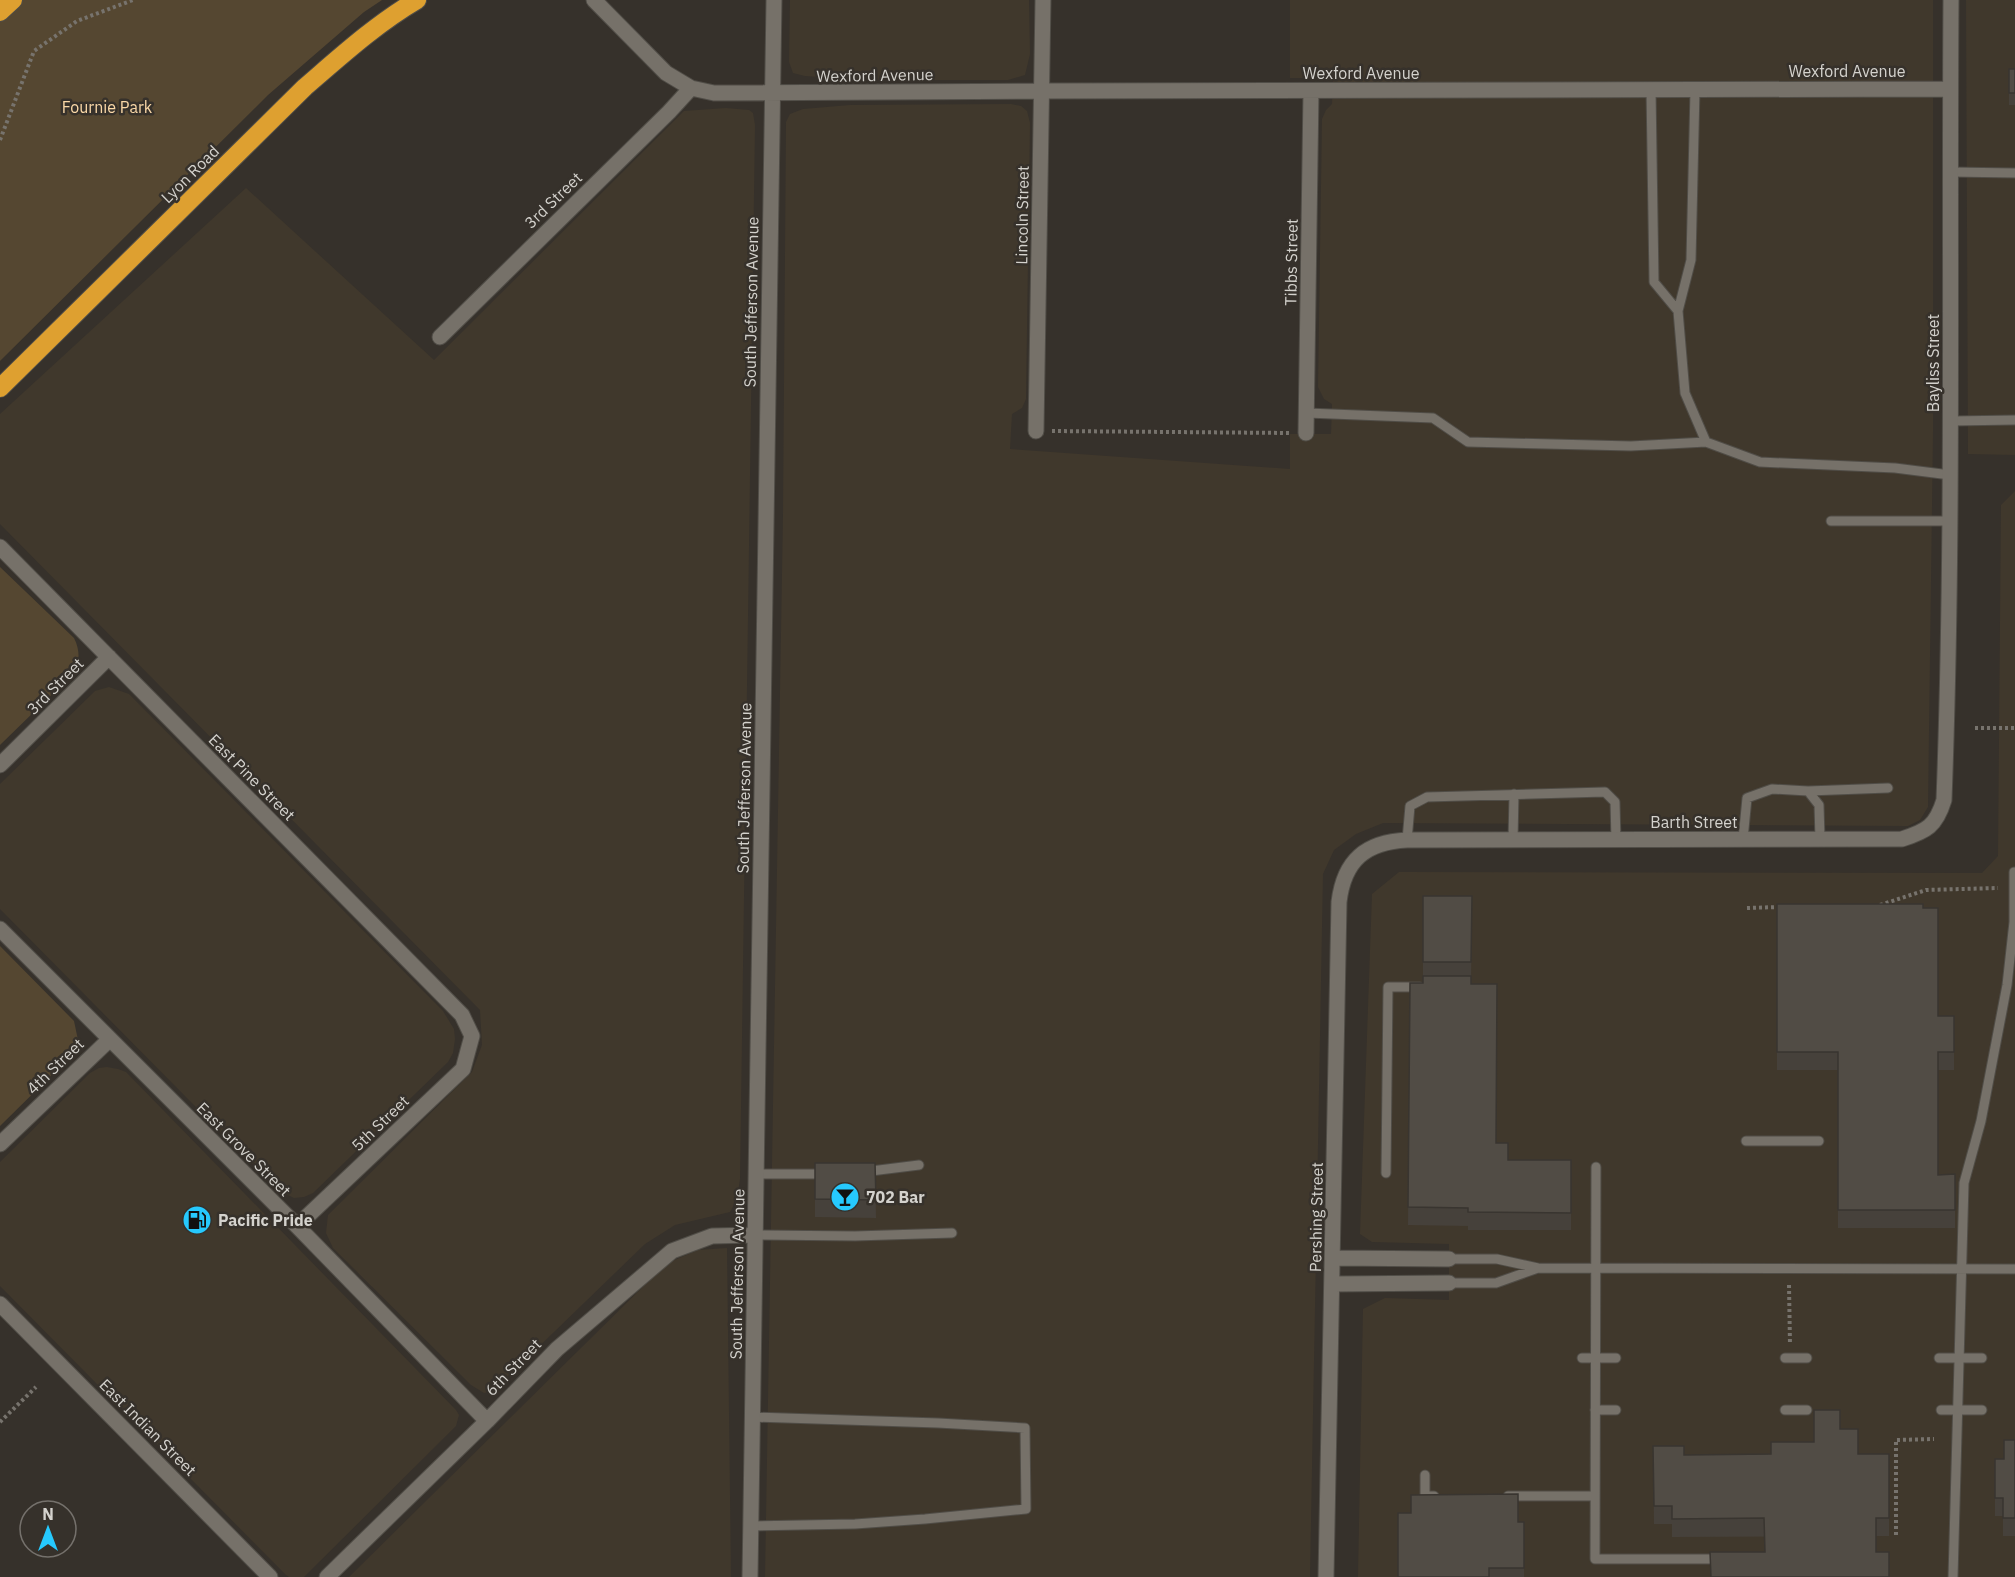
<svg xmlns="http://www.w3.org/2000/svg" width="2015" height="1577" font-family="'IBM Plex Sans',sans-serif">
<rect width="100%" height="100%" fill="#36312b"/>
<path fill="#40382c" d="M790,0H1029L1030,54L1025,75L1008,80H865L805,76L793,73L789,62Z
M1290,0H1933V432L1928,807L1920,820L1908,826L1383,823L1356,834L1334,850L1323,874L1310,1577H765L783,515L786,122L790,114L803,109L850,105L1011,104L1021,106L1027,111L1030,123L1026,399L1022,408L1012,414L1010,449L1290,469V434H1331L1332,404L1324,399L1318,387L1322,119L1326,110L1332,104L1333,78H1290Z
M1966,0H2015V455L1968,454Z
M726,108L749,110L753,113L755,125L740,1179L737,1199L730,1212L675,1225L645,1244L493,1391L484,1393L471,1385L333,1248L326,1233L328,1215L472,1072L482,1045L480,1010L0,524V414L246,188L434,360L684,111Z
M2015,491V1577H1358L1363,1309L1385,1298L1449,1300V1244L1372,1242L1360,1234L1372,894L1399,872L1982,873L1998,856L2001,505Z
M109,687L129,694L443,1011L454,1029L455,1039L453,1053L448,1062L313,1193L304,1197L294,1198L278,1190L0,909V784L95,691Z
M107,1067L118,1069L126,1072L456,1410L459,1415L456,1426L304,1577H289L286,1575L0,1286V1162L90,1073L99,1068Z
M727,1248L731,1577H349L658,1272L670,1262L698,1250Z"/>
<path fill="#554731" d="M0,0H382L364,12L268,95L0,361Z
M0,567L74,638C80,650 79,658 77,670L0,745Z
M0,946L74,1021L78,1040L76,1049L70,1057L0,1126Z"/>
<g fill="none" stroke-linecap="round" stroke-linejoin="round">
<g stroke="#504d47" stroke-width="11">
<path id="lane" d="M1651,90L1654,282L1678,311
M1695,90L1691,260L1678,311L1685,393L1706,442
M1951,172L2015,173
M1307,413L1433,418L1468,442L1631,446L1706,442L1760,462L1895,468L1950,475
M1952,421L2015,420
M1831,521H1950
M1808,791L1888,788
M1743,839L1747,798L1772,789L1808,791L1819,805L1820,839
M1407,840L1410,806L1427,797L1605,792L1615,802L1616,840
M1513,840L1514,794
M1746,1141H1819
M1596,1167L1595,1559H1722
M863,1172L919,1165
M1386,1173L1388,987H1420
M756,1174H826
M755,1235L855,1236L952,1233
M1449,1259H1497L1538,1268L2015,1269
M1449,1283H1496L1538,1268
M1582,1358H1616
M1785,1358H1807
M1939,1358H1982
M1595,1410H1616
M1785,1410H1807
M1941,1410H1982
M1425,1475V1496H1434
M1508,1496H1595
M751,1526L855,1524L925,1519L1026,1509L1025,1428L938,1423L752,1417
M1953,1577L1964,1183L1981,1121L2007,985L2014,922V872"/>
</g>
<g stroke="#504d47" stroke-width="17">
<path id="street" d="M594,0L666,73L691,88L714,93L1042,91L1950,89
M440,337L669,112L691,88
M1036,431L1043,0
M1306,433L1311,91
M0,547L462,1015L472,1036L463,1069L297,1226
M0,765L109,657
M0,929L297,1226L487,1421
M0,1144L110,1039
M1333,1258L1449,1259
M1333,1284L1449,1283
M0,1304L270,1577
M327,1577L487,1421L557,1349L672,1251L712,1236L755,1235
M750,1577L774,0
M1326,1577L1339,902C1344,860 1366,842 1407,840L1902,839C1927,831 1936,826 1944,800C1954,533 1949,267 1951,0"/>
</g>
<g stroke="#504d47" stroke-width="20">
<path id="highway" d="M0,12L13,0
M0,388L305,87C341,56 376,24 417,0"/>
</g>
<path stroke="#77736d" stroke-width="4" stroke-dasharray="3 3" stroke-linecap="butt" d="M0,140L34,51L77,21L133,0
M1052,431L1291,433
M1975,728H2015
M1880,905L1926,890L1998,888
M1747,908L1779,907
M1789,1285L1790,1345
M0,1422L36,1387
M1896,1535V1440L1934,1439"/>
<use href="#lane" stroke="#767169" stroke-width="9"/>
<use href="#street" stroke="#767169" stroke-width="15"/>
<use href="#highway" stroke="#dea030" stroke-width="18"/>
</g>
<path fill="#46413b" d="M2009,69H2015V105H2009Z
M1423,896H1472L1471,984L1496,1143L1508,1160H1571V1230H1468V1226L1408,1225L1410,983H1423Z
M1777,904L1923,908L1938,1016H1954V1070H1938V1175L1955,1174V1228H1838V1070H1777Z
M815,1163H875L876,1218L815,1217Z
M1840,1429L1858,1454H1889V1536L1672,1537V1524H1654L1653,1446L1684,1455L1771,1454L1814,1442Z
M2015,1440V1536H2003V1516H1995V1459H2004Z
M1518,1522H1524V1577H1398Z"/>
<path fill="#514c45" stroke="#393530" stroke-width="1.5" d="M2009,69H2015V93H2009Z
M1423,896H1472L1471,962H1423Z
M1777,904H1923V908H1938V1016H1954V1052H1938V1175L1955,1174V1210H1838V1052H1777Z
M1423,976H1471V984H1497L1496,1143H1508V1160H1571V1213L1468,1212V1208L1408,1207L1410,983H1423Z
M815,1163H875L876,1200L815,1199Z
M1814,1410H1840V1429H1858V1454H1889V1518H1876V1552H1889V1577H1711L1710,1552H1765L1764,1518L1672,1519V1506H1654L1653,1446H1684V1455L1771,1454V1442H1814Z
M2004,1440H2015V1518H2003V1498H1995V1459H2004Z
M1518,1494V1522H1524V1568H1489V1577H1398V1513H1411V1495Z"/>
<defs>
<g id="bar-disc" transform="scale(1.5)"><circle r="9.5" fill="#26c9fe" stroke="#36312b"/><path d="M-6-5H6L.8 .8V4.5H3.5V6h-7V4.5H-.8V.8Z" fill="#111"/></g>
<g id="fuel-disc" transform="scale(1.5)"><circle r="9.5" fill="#26c9fe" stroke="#36312b"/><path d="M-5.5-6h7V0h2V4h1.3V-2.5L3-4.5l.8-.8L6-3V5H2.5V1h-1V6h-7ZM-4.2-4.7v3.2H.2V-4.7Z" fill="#111"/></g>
</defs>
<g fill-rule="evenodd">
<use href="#bar-disc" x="845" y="1197"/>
<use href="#fuel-disc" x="197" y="1220"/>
</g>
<g text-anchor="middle" stroke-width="5" stroke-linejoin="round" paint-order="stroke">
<g font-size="16" fill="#d4d2cd" stroke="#36312b">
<text x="1847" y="77">Wexford Avenue</text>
<text x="1361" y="79">Wexford Avenue</text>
<text transform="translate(875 75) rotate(-1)" y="6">Wexford Avenue</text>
<text transform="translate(190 174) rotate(-45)" y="6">Lyon Road</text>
<text transform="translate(553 200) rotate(-44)" y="6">3rd Street</text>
<text transform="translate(1022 215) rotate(-89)" y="6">Lincoln Street</text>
<text transform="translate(1291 262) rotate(-89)" y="6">Tibbs Street</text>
<text transform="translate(751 302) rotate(-89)" y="6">South Jefferson Avenue</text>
<text transform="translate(1933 363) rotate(-90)" y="6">Bayliss Street</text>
<text transform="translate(55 686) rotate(-45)" y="6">3rd Street</text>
<text transform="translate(252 777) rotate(45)" y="6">East Pine Street</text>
<text transform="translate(744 788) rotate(-89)" y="6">South Jefferson Avenue</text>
<text x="1694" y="828">Barth Street</text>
<text transform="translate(55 1066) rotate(-44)" y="6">4th Street</text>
<text transform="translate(380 1123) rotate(-44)" y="6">5th Street</text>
<text transform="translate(244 1149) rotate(45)" y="6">East Grove Street</text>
<text transform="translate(1316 1217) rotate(-89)" y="6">Pershing Street</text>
<text transform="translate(737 1274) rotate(-89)" y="6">South Jefferson Avenue</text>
<text transform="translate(513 1367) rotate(-46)" y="6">6th Street</text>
<text transform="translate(148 1427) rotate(45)" y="6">East Indian Street</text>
</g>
<g font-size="16" fill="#fad8a7" stroke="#36312b">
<text x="107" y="113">Fournie Park</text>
</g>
<g font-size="16" font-weight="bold" fill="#d4d2cd" stroke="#36312b" text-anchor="start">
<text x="866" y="1203">702 Bar</text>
<text x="218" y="1226">Pacific Pride</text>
</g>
</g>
<g transform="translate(48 1529)"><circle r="28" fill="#36312b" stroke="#75716c" stroke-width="1.5"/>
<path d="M0-4.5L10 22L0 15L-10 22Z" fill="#26c9fe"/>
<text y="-9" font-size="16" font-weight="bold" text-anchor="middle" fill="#d4d2cd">N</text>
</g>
</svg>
